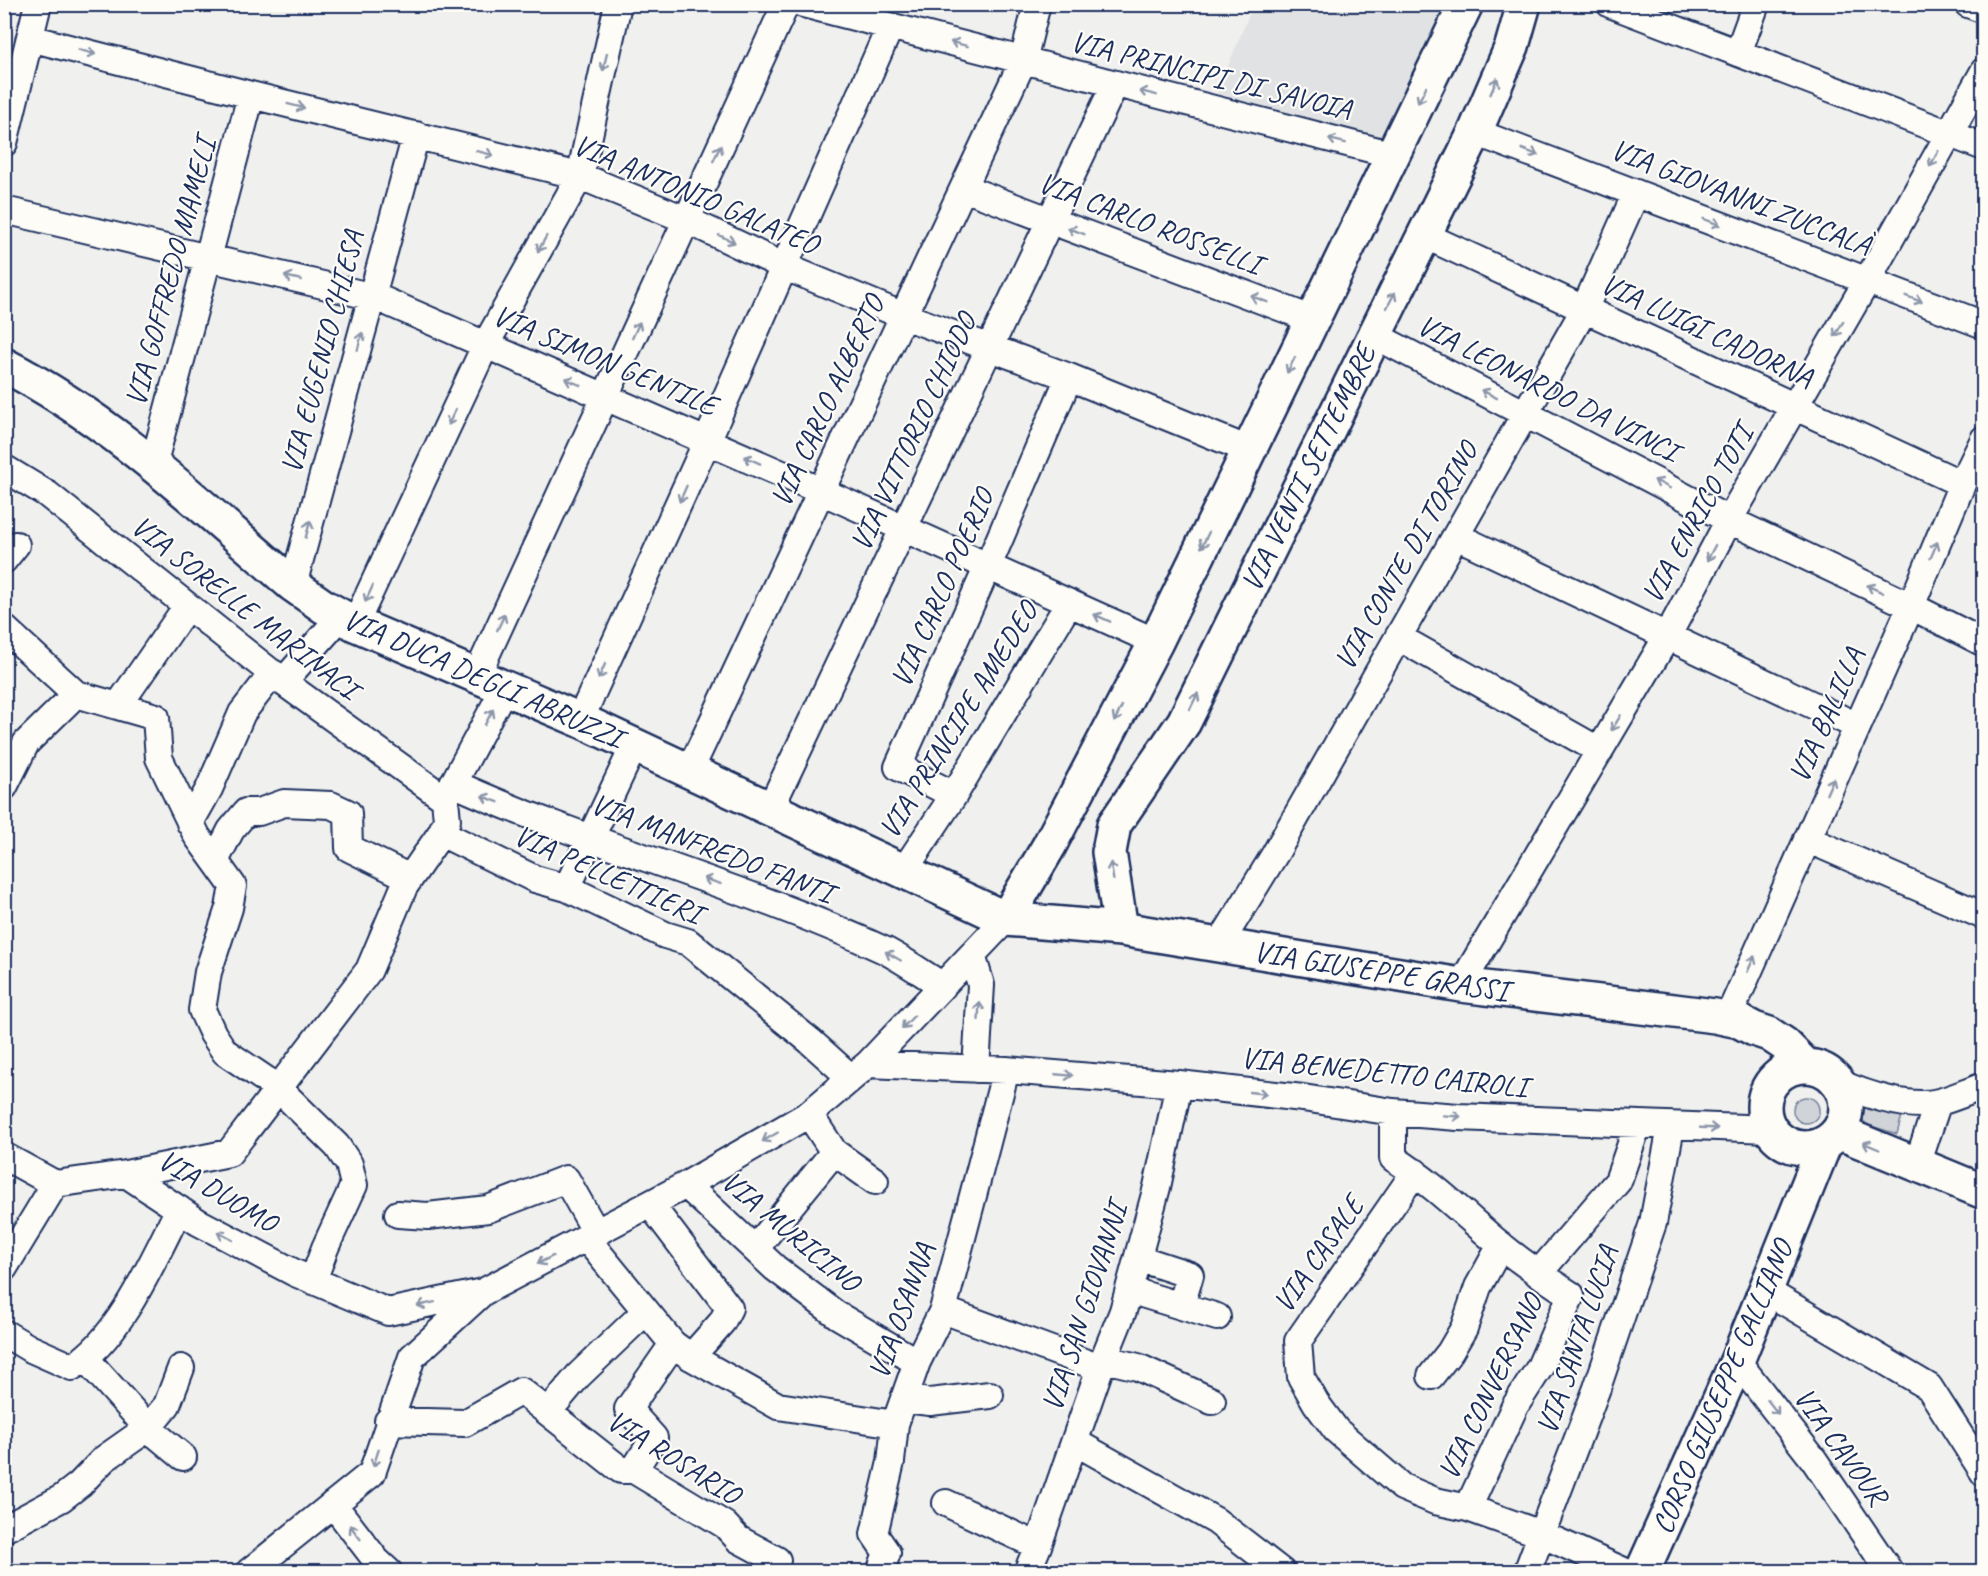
<svg xmlns="http://www.w3.org/2000/svg" width="1988" height="1576" font-family="Caveat,sans-serif">
<rect width="100%" height="100%" fill="#f0f0ee"/>
<filter id="ink" filterUnits="userSpaceOnUse"><feTurbulence type="fractalNoise" baseFrequency=".0167" numOctaves="2"/><feDisplacementMap in="SourceGraphic" scale="12" xChannelSelector="R" yChannelSelector="G"/><feConvolveMatrix kernelMatrix="1 2 1 2 8 2 1 2 1" color-interpolation-filters="sRGB"/></filter>
<g filter="url(#ink)">
<path fill="#e0e2e3" d="M1253,5H1452L1386,145L1217,93Z"/>
<path fill="#d0d3d8" stroke="#76819b" stroke-width="1.5" d="M1793 1110a13 13 0 1 1 26 0a13 13 0 1 1-26 0Z
M1864,1107H1871L1902,1115L1897,1134L1868,1125L1861,1119L1860,1112Z"/>
<g fill="none" stroke-linecap="round" stroke-linejoin="round">
<g stroke="#1b2f5e" stroke-width="30">
<path id="street" d="M803,4L1394,155
M1610,4L1984,147
M1968,4L1984,10
M30,38L251,95L580,176L687,220L783,266L904,316L1069,377L1249,450
M1738,53L1756,4
M1475,132L1984,325
M4,143L38,4
M964,188L1314,320
M4,210L378,298L821,491L1156,642
M1424,235L1962,484
M1374,335L1729,520L1911,606L1984,643
M153,466L251,95
M4,468L47,494L283,682L445,799
M1456,536L1857,726
M4,560L16,545
M293,585L416,135
M355,624L486,344L580,176L618,4
M4,628L76,694L156,717L159,758L197,836L233,886L229,908L208,972L202,1010L213,1034L225,1052L278,1088L337,1146L349,1164L354,1185L325,1248L313,1281
M1398,637L1600,751
M477,675L786,4
M283,682L341,616
M118,706L187,606
M580,720L707,441L890,27
M690,770L1023,61L1037,4
M453,783C594,847 744,885 884,950C904,960 923,974 943,986
M4,787L26,743L76,694
M954,795L898,767L988,566L1069,377
M770,809L1115,84
M190,823L209,789L242,713L273,673
M441,833L535,879L567,888L665,935L688,942L810,1041L851,1078
M1807,839L1984,916
M215,861L231,830L246,812H259L284,803L331,805L348,813L349,848L410,878
M903,872L954,795L1069,603
M567,888L634,746
M1219,945L1275,854L1584,310L1636,193
M972,955L981,985L976,1069
M1461,985L1668,635L1729,520L1867,281L1984,71
M1728,1018L1911,606L1962,484L1984,439
M868,1064L1006,1070L1179,1084L1303,1098L1393,1112L1458,1117L1770,1129
M1839,1083C1867,1095 1909,1109 1939,1102C1954,1098 1969,1091 1984,1086
M1393,1112V1158C1431,1182 1464,1214 1498,1243C1521,1262 1546,1279 1571,1295L1540,1367L1515,1406L1468,1508
M834,1152L875,1181
M4,1156L55,1184
M1917,1165L1938,1102
M1415,1172L1298,1341L1301,1377L1316,1403L1336,1430L1402,1487L1435,1501L1468,1508L1541,1534L1626,1572
M126,1174L198,1222L295,1273L388,1312L483,1292L686,1185L809,1114L868,1064L1006,919
M55,1184L126,1174L229,1153L369,970L404,887L441,833L447,820L445,799L505,687
M686,1185L775,1268L837,1315L917,1362
M650,1204L729,1308L722,1322L691,1357
M398,1214L428,1216L488,1209L566,1179L597,1234
M587,1239L673,1344L691,1357L778,1406L895,1424
M755,1249L834,1152L809,1114
M1138,1258L1190,1275L1181,1306
M4,1268L55,1184
M1538,1274L1618,1181L1638,1124
M1129,1290L1217,1317
M1766,1291L1929,1387L1984,1473
M943,1310L1100,1368
M4,1333L29,1348L72,1367C120,1339 154,1258 179,1209
M86,1359L148,1428L183,1457
M1104,1359L1138,1367L1212,1401
M1737,1361L1814,1460L1890,1572
M1431,1376L1450,1352L1464,1328L1478,1287L1501,1245
M904,1399L930,1402L990,1395
M548,1412L578,1376L646,1311
M388,1421L465,1423L521,1391L621,1470H634L725,1525L738,1539L777,1560L773,1572
M1075,1442L1216,1521L1282,1572
M634,1470L654,1438L628,1409L673,1344
M946,1503L1038,1546
M333,1504L376,1560L389,1572
M4,1529L62,1498L80,1484L104,1459L148,1428L167,1405L181,1368
M249,1572L372,1473L412,1357L483,1292
M880,1572L887,1553L874,1534L891,1462L895,1424L917,1362L943,1310L1006,1070
M1027,1572L1038,1546L1100,1368L1123,1311L1157,1187L1179,1084
M1527,1572L1597,1388L1653,1223L1671,1127"/>
</g>
<g stroke="#1b2f5e" stroke-width="38">
<path id="secondary" d="M4,365C112,420 202,507 293,585L323,606L355,624L580,720L1006,919L1121,929L1461,985L1715,1016L1739,1021L1754,1029L1769,1034L1784,1044L1805,1065
M1006,919L1049,846L1156,642L1466,4
M1121,929L1109,852L1114,825L1184,722L1475,132L1512,46L1524,4
M1764 1107a41 41 0 1 1 82 0a41 41 0 1 1-82 0Z
M1838,1132L1984,1192
M1642,1572L1737,1361L1825,1143"/>
</g>
<use href="#street" stroke="#fdfcf7" stroke-width="26"/>
<use href="#secondary" stroke="#fdfcf7" stroke-width="33"/>
</g>
<defs><path id="oneway-shaft" d="M-6 0H5M1.5-3L5.5 0L1.5 3" fill="none" stroke-width="1.6" stroke-linecap="round" stroke-linejoin="round" transform="scale(1.5)"/></defs>
<g stroke="#8c96aa">
<use href="#oneway-shaft" transform="translate(959 44) rotate(-166)"/>
<use href="#oneway-shaft" transform="translate(87 52) rotate(15)"/>
<use href="#oneway-shaft" transform="translate(605 62) rotate(103)"/>
<use href="#oneway-shaft" transform="translate(1494 86) rotate(-67)"/>
<use href="#oneway-shaft" transform="translate(1148 93) rotate(-166)"/>
<use href="#oneway-shaft" transform="translate(1422 95) rotate(116)"/>
<use href="#oneway-shaft" transform="translate(296 106) rotate(14)"/>
<use href="#oneway-shaft" transform="translate(1337 141) rotate(-166)"/>
<use href="#oneway-shaft" transform="translate(1530 152) rotate(21)"/>
<use href="#oneway-shaft" transform="translate(485 153) rotate(14)"/>
<use href="#oneway-shaft" transform="translate(717 153) rotate(-65)"/>
<use href="#oneway-shaft" transform="translate(1934 159) rotate(119)"/>
<use href="#oneway-shaft" transform="translate(1712 222) rotate(21)"/>
<use href="#oneway-shaft" transform="translate(1076 231) rotate(-159)"/>
<use href="#oneway-shaft" transform="translate(727 239) rotate(25)"/>
<use href="#oneway-shaft" transform="translate(542 244) rotate(119)"/>
<use href="#oneway-shaft" transform="translate(293 278) rotate(-167)"/>
<use href="#oneway-shaft" transform="translate(1259 299) rotate(-159)"/>
<use href="#oneway-shaft" transform="translate(1914 299) rotate(21)"/>
<use href="#oneway-shaft" transform="translate(1391 300) rotate(-63)"/>
<use href="#oneway-shaft" transform="translate(1839 329) rotate(120)"/>
<use href="#oneway-shaft" transform="translate(636 330) rotate(-65)"/>
<use href="#oneway-shaft" transform="translate(360 341) rotate(-75)"/>
<use href="#oneway-shaft" transform="translate(1291 365) rotate(117)"/>
<use href="#oneway-shaft" transform="translate(573 382) rotate(-157)"/>
<use href="#oneway-shaft" transform="translate(1489 394) rotate(-153)"/>
<use href="#oneway-shaft" transform="translate(452 417) rotate(115)"/>
<use href="#oneway-shaft" transform="translate(752 460) rotate(-156)"/>
<use href="#oneway-shaft" transform="translate(1662 484) rotate(-152)"/>
<use href="#oneway-shaft" transform="translate(683 494) rotate(114)"/>
<use href="#oneway-shaft" transform="translate(308 529) rotate(-75)"/>
<use href="#oneway-shaft" transform="translate(1205 540) rotate(116)"/>
<use href="#oneway-shaft" transform="translate(1934 550) rotate(-67)"/>
<use href="#oneway-shaft" transform="translate(1711 553) rotate(118)"/>
<use href="#oneway-shaft" transform="translate(1875 589) rotate(-155)"/>
<use href="#oneway-shaft" transform="translate(369 594) rotate(115)"/>
<use href="#oneway-shaft" transform="translate(1102 618) rotate(-156)"/>
<use href="#oneway-shaft" transform="translate(501 622) rotate(-65)"/>
<use href="#oneway-shaft" transform="translate(602 671) rotate(114)"/>
<use href="#oneway-shaft" transform="translate(1194 701) rotate(-64)"/>
<use href="#oneway-shaft" transform="translate(1118 714) rotate(117)"/>
<use href="#oneway-shaft" transform="translate(489 717) rotate(-62)"/>
<use href="#oneway-shaft" transform="translate(1616 723) rotate(121)"/>
<use href="#oneway-shaft" transform="translate(1830 786) rotate(-66)"/>
<use href="#oneway-shaft" transform="translate(490 799) rotate(-159)"/>
<use href="#oneway-shaft" transform="translate(1112 871) rotate(-99)"/>
<use href="#oneway-shaft" transform="translate(712 881) rotate(-161)"/>
<use href="#oneway-shaft" transform="translate(893 956) rotate(-150)"/>
<use href="#oneway-shaft" transform="translate(1751 964) rotate(-66)"/>
<use href="#oneway-shaft" transform="translate(979 1011) rotate(-87)"/>
<use href="#oneway-shaft" transform="translate(908 1022) rotate(134)"/>
<use href="#oneway-shaft" transform="translate(1064 1075) rotate(5)"/>
<use href="#oneway-shaft" transform="translate(1258 1093) rotate(6)"/>
<use href="#oneway-shaft" transform="translate(1452 1116) rotate(4)"/>
<use href="#oneway-shaft" transform="translate(1709 1128) rotate(2)"/>
<use href="#oneway-shaft" transform="translate(770 1137) rotate(150)"/>
<use href="#oneway-shaft" transform="translate(1871 1146) rotate(-157)"/>
<use href="#oneway-shaft" transform="translate(225 1236) rotate(-152)"/>
<use href="#oneway-shaft" transform="translate(545 1260) rotate(153)"/>
<use href="#oneway-shaft" transform="translate(426 1304) rotate(168)"/>
<use href="#oneway-shaft" transform="translate(1773 1407) rotate(52)"/>
<use href="#oneway-shaft" transform="translate(376 1458) rotate(108)"/>
<use href="#oneway-shaft" transform="translate(355 1532) rotate(-127)"/>
</g>
</g>
<g text-anchor="middle" stroke-width="4.5" stroke-linejoin="round" paint-order="stroke">
<g font-size="30" fill="#1b2f5e" stroke="#fdfcf7">
<text transform="translate(1211 75) rotate(14)" y="10">VIA PRINCIPI DI SAVOIA</text>
<text transform="translate(696 194) rotate(23)" y="10">VIA ANTONIO GALATEO</text>
<text transform="translate(1741 197) rotate(21)" y="10">VIA GIOVANNI ZUCCALÀ</text>
<text transform="translate(1150 223) rotate(21)" y="10">VIA CARLO ROSSELLI</text>
<text transform="translate(170 272) rotate(-75)" y="10">VIA GOFFREDO MAMELI</text>
<text transform="translate(1707 330) rotate(25)" y="10">VIA LUIGI CADORNA</text>
<text transform="translate(322 352) rotate(-75)" y="10">VIA EUGENIO CHIESA</text>
<text transform="translate(605 360) rotate(23)" y="10">VIA SIMON GENTILE</text>
<text transform="translate(1548 388) rotate(27)" y="10">VIA LEONARDO DA VINCI</text>
<text transform="translate(827 401) rotate(-65)" y="10">VIA CARLO ALBERTO</text>
<text transform="translate(913 432) rotate(-65)" y="10">VIA VITTORIO CHIODO</text>
<text transform="translate(1308 468) rotate(-64)" y="10">VIA VENTI SETTEMBRE</text>
<text transform="translate(1697 514) rotate(-61)" y="10">VIA ENRICO TOTI</text>
<text transform="translate(1406 556) rotate(-60)" y="10">VIA CONTE DI TORINO</text>
<text transform="translate(942 588) rotate(-66)" y="10">VIA CARLO POERIO</text>
<text transform="translate(245 607) rotate(38)" y="10">VIA SORELLE MARINACI</text>
<text transform="translate(483 678) rotate(24)" y="10">VIA DUCA DEGLI ABRUZZI</text>
<text transform="translate(1826 715) rotate(-66)" y="10">VIA BALILLA</text>
<text transform="translate(958 720) rotate(-58)" y="10">VIA PRINCIPE AMEDEO</text>
<text transform="translate(712 848) rotate(21)" y="10">VIA MANFREDO FANTI</text>
<text transform="translate(608 874) rotate(24)" y="10">VIA PELLETTIERI</text>
<text transform="translate(1381 971) rotate(9)" y="10">VIA GIUSEPPE GRASSI</text>
<text transform="translate(1384 1072) rotate(6)" y="10">VIA BENEDETTO CAIROLI</text>
<text transform="translate(218 1191) rotate(31)" y="10">VIA DUOMO</text>
<text transform="translate(791 1231) rotate(40)" y="10">VIA MURICINO</text>
<text transform="translate(1318 1254) rotate(-55)" y="10">VIA CASALE</text>
<text transform="translate(1084 1307) rotate(-72)" y="10">VIA SAN GIOVANNI</text>
<text transform="translate(901 1311) rotate(-70)" y="10">VIA OSANNA</text>
<text transform="translate(1577 1340) rotate(-71)" y="10">VIA SANTA LUCIA</text>
<text transform="translate(1490 1387) rotate(-64)" y="10">VIA CONVERSANO</text>
<text transform="translate(1722 1387) rotate(-67)" y="10">CORSO GIUSEPPE GALLIANO</text>
<text transform="translate(1841 1446) rotate(54)" y="10">VIA CAVOUR</text>
<text transform="translate(674 1457) rotate(32)" y="10">VIA ROSARIO</text>
</g>
</g>
<rect width="1988" height="1576" fill="none" stroke="#fdfcf7" stroke-width="24"/>
<rect x="12" y="12" width="1964" height="1552" fill="none" stroke="#1b2f5e" stroke-width="2" filter="url(#ink)"/>
</svg>
